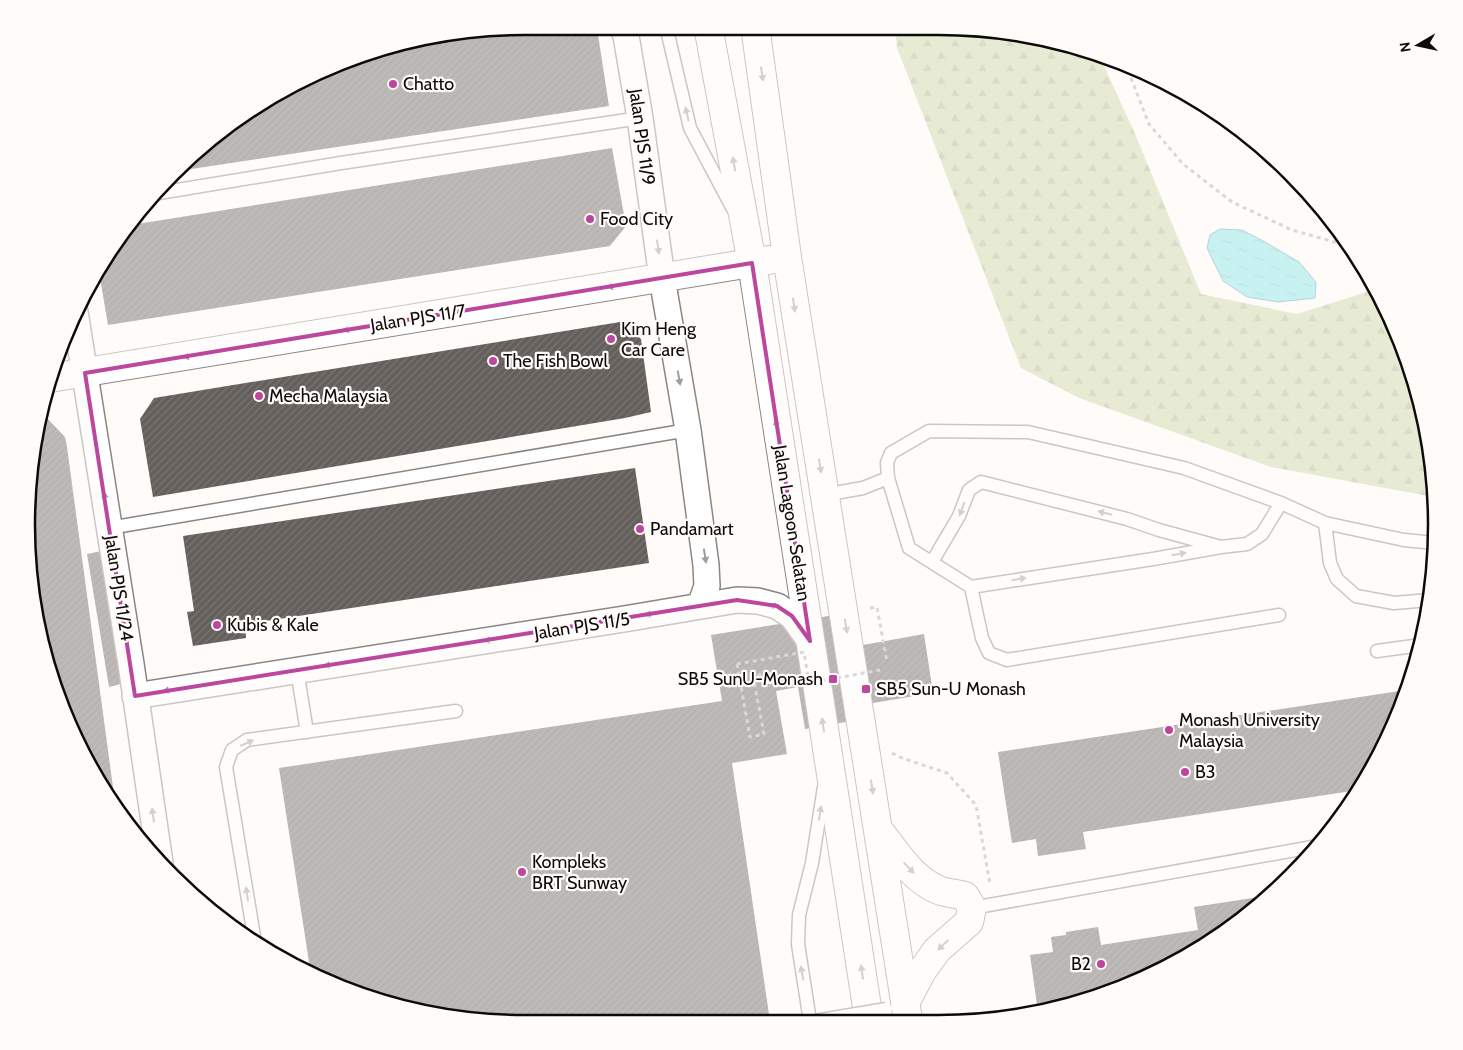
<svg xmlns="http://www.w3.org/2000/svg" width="1463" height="1050" font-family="Cabin,sans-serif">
<defs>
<pattern id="forest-firs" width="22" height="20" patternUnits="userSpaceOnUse" patternTransform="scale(1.25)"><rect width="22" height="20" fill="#cad8a5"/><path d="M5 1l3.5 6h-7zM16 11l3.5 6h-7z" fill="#acb88d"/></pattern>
<pattern id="water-ripples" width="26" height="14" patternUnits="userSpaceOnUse" patternTransform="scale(1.25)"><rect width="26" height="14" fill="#85e7e8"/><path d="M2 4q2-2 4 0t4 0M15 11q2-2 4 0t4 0" fill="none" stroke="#72c5c6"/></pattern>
<pattern id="building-hatch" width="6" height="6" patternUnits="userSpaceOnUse" patternTransform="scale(1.25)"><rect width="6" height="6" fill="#655f5c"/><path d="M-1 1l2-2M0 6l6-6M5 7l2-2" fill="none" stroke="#797572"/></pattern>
</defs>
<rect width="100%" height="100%" fill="#fffbf9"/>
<path fill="url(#forest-firs)" d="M895,26H938L1036,36L1099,55L1136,136L1201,294L1297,314L1376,289L1410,365L1433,460L1434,497L1271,467L1079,398L1021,368L897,48Z"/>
<path fill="url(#water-ripples)" stroke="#61a5a5" d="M1220,229L1242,230L1265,242L1299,262L1316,282L1315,298L1278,302L1247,297L1223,281L1207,248L1210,235Z"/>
<path fill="url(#building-hatch)" d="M525,26H594L597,28L609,106L178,171L248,110L334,64L396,43Z
M612,148L626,226L610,246L108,325L99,272L131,225Z
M620,322L641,339L651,412L625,418L153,497L140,419L154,398Z
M46,417L65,437L67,447L115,802L78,745L43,654L31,590V460L39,418Z
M635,468L649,563L245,624L246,638L193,646L187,612L194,611L183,536Z
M106,550L129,679L121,684L109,687L87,554Z
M847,613L852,647L924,634L933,693L861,705L863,719L805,729L798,687L776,691L787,754L732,763L770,1021L493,1023L396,1007L311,975L279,768L722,701L711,635Z
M1406,690L1385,746L1358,790L1083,832L1086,849L1038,856L1036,839L1012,843L998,752Z
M1272,895L1267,900L1158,972L1067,1007L1038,1012L1030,955L1053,952L1051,937L1066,935V932L1098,927L1101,945L1198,930L1194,907Z"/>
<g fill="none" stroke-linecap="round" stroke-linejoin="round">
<g stroke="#8c8683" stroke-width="15">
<path id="lane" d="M666,26L690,128L733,209
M153,194L341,163L640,118
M888,478L909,548L971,587L1153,559L1221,547L1159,530L1127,519L981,482L969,490L959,516L932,562
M824,495L863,488L888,478L887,463L891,453L929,431L1028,432L1184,468L1281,503L1325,523L1404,540L1435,543
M1325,523L1330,563L1337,579L1356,596L1394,603L1429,600
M109,528L688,430
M1221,547L1247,544L1262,534L1281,503
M971,587L982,638L989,653L1007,660L1279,615
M1377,651L1421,645
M297,670L307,732
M972,908L1318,846
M255,942L226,767L232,750L247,740L456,711
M810,1021L798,944L799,915L812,863L824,787"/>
</g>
<g stroke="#8c8683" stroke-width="28">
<path id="street" d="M622,26L626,36L640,118L662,278L688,430L706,565L707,586L700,606
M75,312L131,664L160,863
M135,696L624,619L737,600L758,601L777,606L792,616L810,641"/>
</g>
<g stroke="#8c8683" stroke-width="30">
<path id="secondary" d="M708,26L752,263L869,1020
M755,26L787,257L908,1020
M50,378L769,260
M881,833C898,855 914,881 941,891C949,893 957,894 965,896L972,908L969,922L937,950L922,971L905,1003"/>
</g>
<path stroke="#afacaa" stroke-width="3" stroke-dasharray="4 4" stroke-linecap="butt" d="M1125,63L1149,124L1183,164L1232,202L1292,230L1349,246
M870,608L877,607L887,662
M737,664L750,737L764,734L753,676L774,672
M892,753L902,758L947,773L976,805L990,884"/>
<use href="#lane" stroke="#fff" stroke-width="12"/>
<use href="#street" stroke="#fff" stroke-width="25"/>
<use href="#secondary" stroke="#fff" stroke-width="28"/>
<g stroke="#8c8683" stroke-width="15" stroke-linecap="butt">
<path id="lane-bridge" d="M815,1021L886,1009"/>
</g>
<path stroke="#afacaa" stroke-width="3" stroke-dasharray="4 4" stroke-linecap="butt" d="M737,664L804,652L809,683L880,670"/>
<use href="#lane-bridge" stroke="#fff" stroke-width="12"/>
</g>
<defs><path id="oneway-solid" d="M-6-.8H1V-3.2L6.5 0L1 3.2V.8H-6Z" transform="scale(1.25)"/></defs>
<g fill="#9e9d9d">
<use href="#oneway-solid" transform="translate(762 74) rotate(82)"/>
<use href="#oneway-solid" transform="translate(687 114) rotate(-103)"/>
<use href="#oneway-solid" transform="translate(734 164) rotate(-100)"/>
<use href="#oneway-solid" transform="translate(658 247) rotate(82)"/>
<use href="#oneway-solid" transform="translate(614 286) rotate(171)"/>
<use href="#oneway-solid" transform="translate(794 305) rotate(81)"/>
<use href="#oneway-solid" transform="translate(350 329) rotate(171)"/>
<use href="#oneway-solid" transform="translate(190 356) rotate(171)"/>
<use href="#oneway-solid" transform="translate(679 378) rotate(80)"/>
<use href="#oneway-solid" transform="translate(777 426) rotate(-99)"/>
<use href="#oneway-solid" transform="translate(820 466) rotate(81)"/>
<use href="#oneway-solid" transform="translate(105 499) rotate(-99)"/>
<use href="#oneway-solid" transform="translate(962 509) rotate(110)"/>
<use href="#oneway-solid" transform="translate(1105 513) rotate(-166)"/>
<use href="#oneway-solid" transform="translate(1179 554) rotate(-10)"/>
<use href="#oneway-solid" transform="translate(705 556) rotate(81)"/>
<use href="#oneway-solid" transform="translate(1019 579) rotate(-9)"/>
<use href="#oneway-solid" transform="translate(776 607) rotate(-155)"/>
<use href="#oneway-solid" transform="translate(652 614) rotate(170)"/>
<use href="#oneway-solid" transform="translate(846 626) rotate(81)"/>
<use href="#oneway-solid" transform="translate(491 640) rotate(171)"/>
<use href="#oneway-solid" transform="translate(331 665) rotate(171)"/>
<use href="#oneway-solid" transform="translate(170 690) rotate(171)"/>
<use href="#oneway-solid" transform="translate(823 725) rotate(-99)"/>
<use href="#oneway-solid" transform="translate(247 743) rotate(-23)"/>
<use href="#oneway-solid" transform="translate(872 787) rotate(81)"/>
<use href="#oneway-solid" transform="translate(820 813) rotate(-81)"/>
<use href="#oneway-solid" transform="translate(153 815) rotate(-98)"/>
<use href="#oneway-solid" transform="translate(909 868) rotate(46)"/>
<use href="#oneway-solid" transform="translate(247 894) rotate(-99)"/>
<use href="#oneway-solid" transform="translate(943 945) rotate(136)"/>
<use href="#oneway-solid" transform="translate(862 972) rotate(-98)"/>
<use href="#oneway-solid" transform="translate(802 973) rotate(-100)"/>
</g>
<path d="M0 0H1463V1050H0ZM752,263L810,641L792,616L777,606L737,600L135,696L85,373Z" fill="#fffbf9" fill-opacity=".55" fill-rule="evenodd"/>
<path fill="none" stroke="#bc479e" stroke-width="4" stroke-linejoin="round" d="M752,263L810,641L792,616L777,606L737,600L135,696L85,373Z"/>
<g fill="#bc479e" stroke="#fffbf9" stroke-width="2">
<circle cx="393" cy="84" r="5"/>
<circle cx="590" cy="219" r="5"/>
<circle cx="611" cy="339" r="5"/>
<circle cx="493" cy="361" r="5"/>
<circle cx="259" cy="396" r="5"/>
<circle cx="640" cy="529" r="5"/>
<circle cx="217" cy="625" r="5"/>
<rect x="828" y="674" width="10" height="10" rx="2.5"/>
<rect x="861" y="684" width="10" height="10" rx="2.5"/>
<circle cx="1169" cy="730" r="5"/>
<circle cx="1185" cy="772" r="5"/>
<circle cx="522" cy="872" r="5"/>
<circle cx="1101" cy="964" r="5"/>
</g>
<g text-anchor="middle" stroke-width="4.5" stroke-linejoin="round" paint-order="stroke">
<g font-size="18" fill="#0d0b0a" stroke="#fffbf9" text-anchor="start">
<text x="403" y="90">Chatto</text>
<text x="600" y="225">Food City</text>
<text x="621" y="335">Kim Heng<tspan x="621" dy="21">Car Care</tspan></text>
<text x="503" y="367">The Fish Bowl</text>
<text x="269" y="402">Mecha Malaysia</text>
<text x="650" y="535">Pandamart</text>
<text x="227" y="631">Kubis &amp; Kale</text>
<text x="823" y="685" text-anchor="end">SB5 SunU-Monash</text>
<text x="876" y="695">SB5 Sun-U Monash</text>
<text x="1179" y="726">Monash University<tspan x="1179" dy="21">Malaysia</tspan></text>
<text x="1195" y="778">B3</text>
<text x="532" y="868">Kompleks<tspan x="532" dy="21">BRT Sunway</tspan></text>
<text x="1091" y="970" text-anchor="end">B2</text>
</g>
<g font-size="18" fill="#0d0b0a" stroke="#fffbf9">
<text transform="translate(642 137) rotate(82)" y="6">Jalan PJS 11/9</text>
<text transform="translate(418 318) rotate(-9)" y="6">Jalan PJS 11/7</text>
<text transform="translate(792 523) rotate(81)" y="6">Jalan Lagoon Selatan</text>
<text transform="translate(119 588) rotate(81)" y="6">Jalan PJS 11/24</text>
<text transform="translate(582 626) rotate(-9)" y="6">Jalan PJS 11/5</text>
</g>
</g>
<path d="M0 0H1463V1050H0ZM525 35H938A490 490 0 0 1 1428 525V525A490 490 0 0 1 938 1015H525A490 490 0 0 1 35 525V525A490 490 0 0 1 525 35Z" fill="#fffbf9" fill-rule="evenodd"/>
<path fill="none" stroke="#0d0b0a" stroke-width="2.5" d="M525 35H938A490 490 0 0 1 1428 525V525A490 490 0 0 1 938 1015H525A490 490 0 0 1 35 525V525A490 490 0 0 1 525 35Z"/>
<g transform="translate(1418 45) rotate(261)" stroke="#fffbf9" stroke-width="4" paint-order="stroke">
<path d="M0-4L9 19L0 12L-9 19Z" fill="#0d0b0a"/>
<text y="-8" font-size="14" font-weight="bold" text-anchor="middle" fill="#0d0b0a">N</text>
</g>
</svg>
